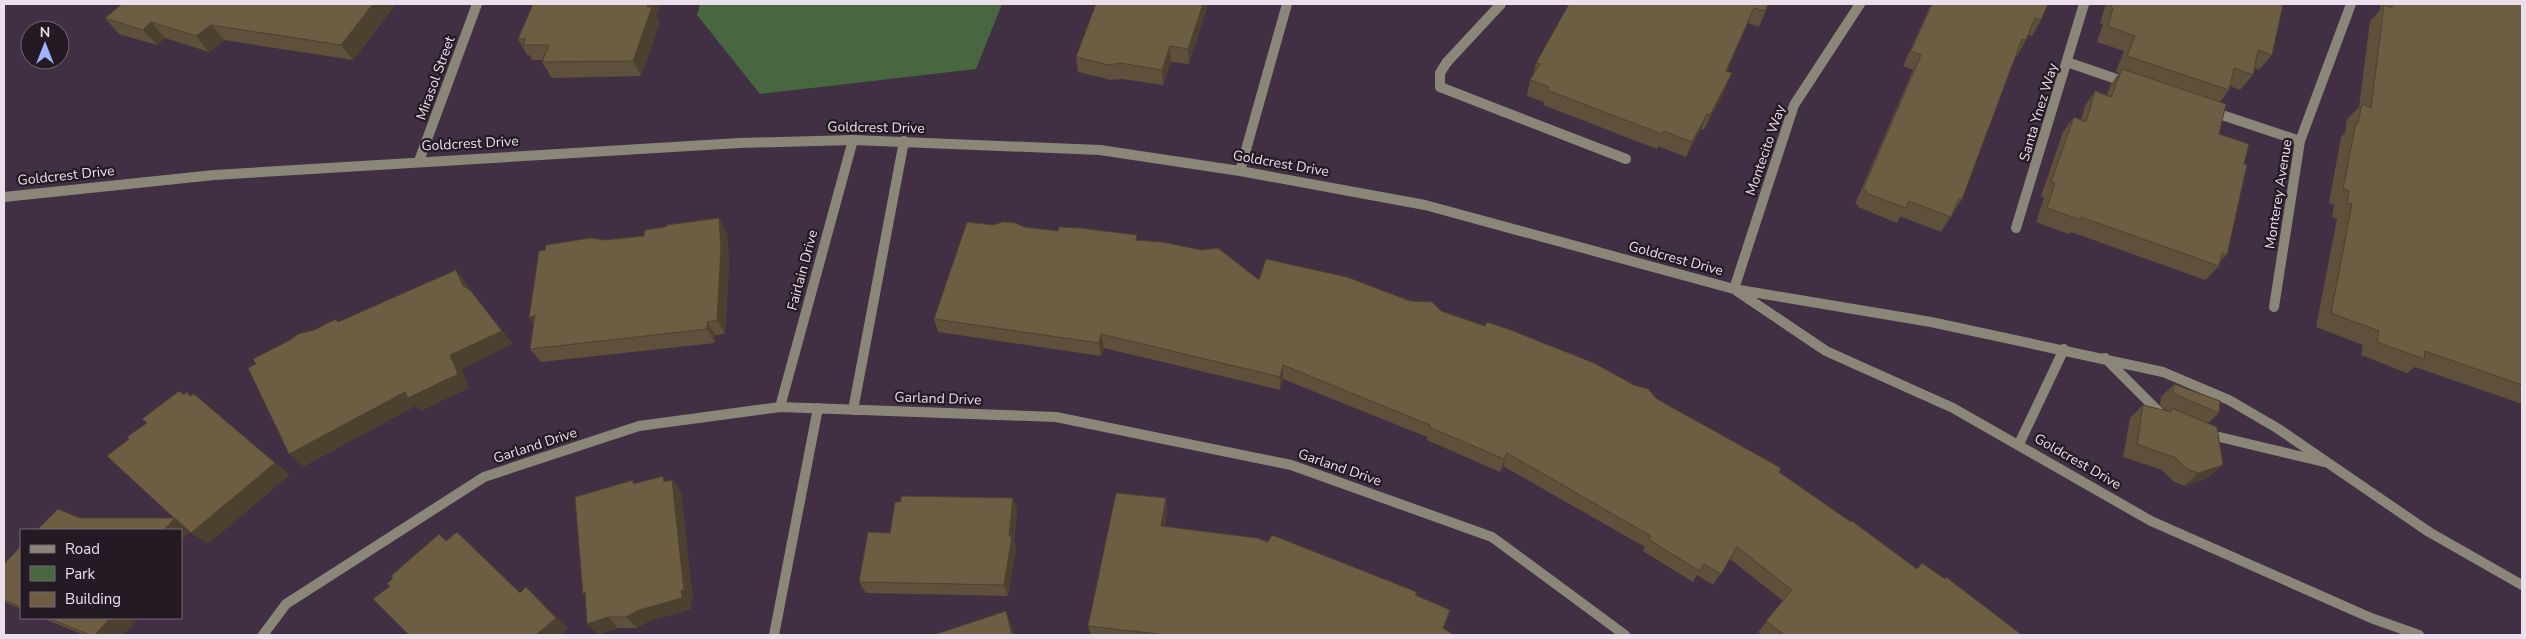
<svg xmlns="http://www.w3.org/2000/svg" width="2526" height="639" font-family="'Nunito Sans',sans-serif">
<rect width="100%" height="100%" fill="#412f44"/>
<path fill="#486741" d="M700,4H1002L976,69L760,94L697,15Z"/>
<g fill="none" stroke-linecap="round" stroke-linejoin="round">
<path stroke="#8a8779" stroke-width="10" d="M1447,62L1440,73V87L1626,159
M2019,444L2064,349"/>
<path stroke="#8a8779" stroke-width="10" d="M1447,62L1501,4
M2067,62L2128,83
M2210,111L2300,141
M419,161L477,4
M1240,171L1287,4
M4,197L214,175L739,143L853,140L1100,150L1240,171L1425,205L1734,289L1931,322L2163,372L2229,400L2277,428L2429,532L2522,585
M2016,228L2084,4
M1734,289L1794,105L1860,4
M1737,291L1826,351L1953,408L2151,521L2371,618L2419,635
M2274,307L2300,141L2351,4
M2105,358L2163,416
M780,407L853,140
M853,410L904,141
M2207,434L2324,462
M263,635L286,604L484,477L639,426L780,407L1056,417L1291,465L1492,537L1625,635
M774,635L818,408"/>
</g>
<path fill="#5e503a" d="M122,4H396L353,60L224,40L209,52L165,38L157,45L119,34L105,18Z
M533,4H660L656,16L660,22L641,76L552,78L542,62L543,60H532L529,55H527L518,39Z
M1096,4H1208L1189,64L1171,62L1163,85L1122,79L1111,80L1078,72L1076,57Z
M1569,4H1769L1759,27L1748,23L1727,71L1726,88L1704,130L1701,129L1686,157L1658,146L1657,149L1543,105L1544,102L1527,96L1530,80L1533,75L1536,63Z
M1931,4H2048L2041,20L2032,36L2028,35L2026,40L2017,56L2016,55L1962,199L1941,232L1902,217H1900L1897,223L1858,207L1859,205L1855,204L1913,70L1903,66Z
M2106,4H2283L2272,55L2259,70L2254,68L2253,75L2240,90L2230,86L2229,90L2220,102L2219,134L2244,164L2227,255L2220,261L2219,266L2205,280L2071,232L2069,234L2036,222L2044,198L2041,196L2063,132L2074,117L2081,120L2085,106L2095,91L2107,95L2111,84L2119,73L2116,71L2124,51L2097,42L2103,24L2100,23Z
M2381,4H2522V404L2415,367L2407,373L2361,355L2363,345L2316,327L2337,219L2332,217L2334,205L2329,203L2341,137L2345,133L2347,119L2359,107L2370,21L2380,10Z
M719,218L727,233L729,262L725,334L715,335V343L541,362L530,349L644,236L666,227Z
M993,225L1024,227L1138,240L1259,280L1410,301L1441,311L1657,399L1779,472L1917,569L1922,563L2022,635H1762L1758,632L1783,601L1730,559L1713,585L1697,575L1693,582L1643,551L1645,547L1503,466L1500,472L1427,440V437L1283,379L1280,390L1104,348L1101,356L938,332L934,319Z
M2174,384L2219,413L2208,423V478L2184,486L2173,481L2162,470L2123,457L2130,418L2143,405L2167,412L2168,411L2163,408L2160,405L2161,397Z
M672,480L681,492L693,601L690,602L691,609L649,621L637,628H618L599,634L587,624L635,484L667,481Z
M1013,498L1017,510L1014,542L1016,548L1008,596L866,593L859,582Z
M1167,510L1165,526L1268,542L1417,592L1416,595L1450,610L1444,628L1454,635H1091L1088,626Z
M21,546V609L4,602V564Z
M42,618H138L123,635H84Z"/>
<path fill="#4c412f" d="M373,4H396L353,60L341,45Z
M648,4H660L656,16L660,22L641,76L633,61Z
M1203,4H1208L1189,64L1188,49Z
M1768,4H1769L1759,27L1765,11Z
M1754,8L1748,23L1720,86L1726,71Z
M151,22L165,38L157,45L143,30Z
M211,25L224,40L209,52L196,36Z
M1170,46L1171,62L1163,85L1162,70Z
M1732,73L1726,88L1704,130L1710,115Z
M1707,114L1701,129L1686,157L1692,142Z
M719,218L727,233L729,262L725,334L717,320Z
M456,270L467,284L474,300L463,286Z
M470,291L513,344L462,369L469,388L421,411L416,406L303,467L289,454Z
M535,315L539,331L529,318Z
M707,322L715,335V343L707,329Z
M1101,334L1104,348L1101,356L1099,343Z
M1283,365V379L1280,390V377Z
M194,394L290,475L208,544L191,533Z
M1507,453L1503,466L1500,472L1504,459Z
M2223,465L2208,478L2184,486L2198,473Z
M663,476L672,488V480L681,492L693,601L690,602L691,609L649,621L637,628L626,617L664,482Z
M1013,498L1017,510L1014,542L1016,548L1008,596L1004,585Z
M1166,498L1167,510L1163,538L1161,526Z
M175,518L192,530L181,542V530H164Z
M526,587L568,628L560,635H536Z
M1450,610L1447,621L1442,635L1443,628Z
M1006,611L1010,622L1014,635H1012Z
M608,617L618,628L599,634L587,624Z
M110,618H138L123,635H95Z"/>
<path fill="#6d5d43" stroke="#4c412f" d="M122,4H373L341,45L211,25L196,36L151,22L143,30L105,18Z
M533,4H648L647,7H652L633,61L542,62L549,45H523L525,39H518Z
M1096,4H1203L1188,49L1170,46L1162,70L1120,63L1109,65L1076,57Z
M1569,4H1768L1765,11L1754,8L1726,71L1732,73L1710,115L1707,114L1692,142L1664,131L1662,134L1547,90L1549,87L1530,80L1540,64L1536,63Z
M1932,4H2048L2041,20L2035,18L2026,40L2022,39L1962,199L1959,198L1951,217L1911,202H1908L1906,208L1866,193L1867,191L1863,189L1921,55L1911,51Z
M2112,4H2283L2272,55L2258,50L2253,75L2234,68L2229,90L2127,56L2135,36L2108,26L2113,8L2111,7Z
M2392,4H2522V385L2425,351L2424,359L2377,342L2379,331L2331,313L2352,204L2347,203L2349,191L2343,189L2356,122L2358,123L2362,104L2371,108L2384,5L2392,8Z
M2122,69L2226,104L2219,134L2249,144L2244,164L2247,165L2227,255L2222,253L2219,266L2081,217V220L2047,208L2055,183L2051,182L2074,117L2086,122L2095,91L2111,97Z
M719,218L721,248L717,320L707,322V329L530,349L535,315L529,318L539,251L545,250L546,245L590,238L605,240L644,236L645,230L666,227L667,225Z
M967,222L993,225L1003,222L1016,223L1024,227L1058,231L1059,227L1080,228L1137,235L1136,240L1162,242L1201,250L1218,248L1259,280L1266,259L1347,277L1410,301L1432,302L1441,311L1485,326L1487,322L1508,329L1594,363L1634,385L1648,389L1657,399L1781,468L1779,472L1851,522L1852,521L1917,569L1922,563L1945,579L1946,577L2022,635H1784L1766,621L1792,590L1737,547L1721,574L1704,564L1700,571L1649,540L1651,536L1507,453L1504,459L1429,427L1430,425L1283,365L1280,377L1101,334L1099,343L934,319Z
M456,270L463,286L470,290L502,331L450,355L458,374L408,398L405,392L289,454L248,368L256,364L253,359L290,340L298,334L314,330L336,319L338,322Z
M2174,384L2220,401L2219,413L2177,395L2173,392Z
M179,391L184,395L187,392L190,396L194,394L275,463L191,533L175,518L164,530H37L58,509L80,518H174L107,456L129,439L127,437L147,423L142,419Z
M2143,405L2171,412V408L2217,427L2223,465L2198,473L2187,469L2176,458L2137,444Z
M663,476L664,482L672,480L684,590L681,591L682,598L639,610L626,617H608L587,624L585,592L583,595L575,497L633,480V484Z
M1116,493L1166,498L1161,526L1257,538L1268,542L1272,535L1417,592L1415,595L1450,610L1443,628L1454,635H1167L1088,626Z
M902,496L1013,498L1009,536H1012L1004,585L859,582L868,532L890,533L895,502H900Z
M457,532L520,593L526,587L556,618L536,635H409L373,599L390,586L387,584L393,578L391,576L439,534L446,541Z
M21,546V607L4,600V564Z
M1006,611L1012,635H933Z
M48,618H110L95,635H90Z"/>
<g text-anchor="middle" stroke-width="4.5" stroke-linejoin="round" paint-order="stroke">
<g font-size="14" fill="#ebdfec" stroke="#231a24">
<text transform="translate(435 78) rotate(-70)" y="5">Mirasol Street</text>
<text transform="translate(2038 112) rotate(-73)" y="5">Santa Ynez Way</text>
<text transform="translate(876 127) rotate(1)" y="5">Goldcrest Drive</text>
<text transform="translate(470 143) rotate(-3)" y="5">Goldcrest Drive</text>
<text transform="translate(1765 150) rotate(-71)" y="5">Montecito Way</text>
<text transform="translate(1281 163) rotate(10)" y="5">Goldcrest Drive</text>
<text transform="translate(66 175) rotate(-6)" y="5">Goldcrest Drive</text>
<text transform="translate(2278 194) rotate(-81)" y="5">Monterey Avenue</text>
<text transform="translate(1676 258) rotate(15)" y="5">Goldcrest Drive</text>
<text transform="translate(802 270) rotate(-75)" y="5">Fairlain Drive</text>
<text transform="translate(938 398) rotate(2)" y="5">Garland Drive</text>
<text transform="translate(535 445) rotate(-18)" y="5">Garland Drive</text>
<text transform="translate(2078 461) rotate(30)" y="5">Goldcrest Drive</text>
<text transform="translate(1340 467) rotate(19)" y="5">Garland Drive</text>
</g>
</g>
<rect width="2526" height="639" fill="none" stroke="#ebdfec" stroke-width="10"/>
<rect x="20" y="529" width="162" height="90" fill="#231a24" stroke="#736974"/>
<rect x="30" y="545" width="25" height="8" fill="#8a8779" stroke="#736974"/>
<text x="65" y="554" font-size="15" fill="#ebdfec">Road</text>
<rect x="30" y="566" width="25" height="15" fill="#486741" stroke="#736974"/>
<text x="65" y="579" font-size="15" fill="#ebdfec">Park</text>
<rect x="30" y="592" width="25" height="15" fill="#6d5d43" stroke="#736974"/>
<text x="65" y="604" font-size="15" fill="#ebdfec">Building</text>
<g transform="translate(45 45)"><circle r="24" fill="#231a24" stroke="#736974"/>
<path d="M0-4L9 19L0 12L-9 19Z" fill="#9db4fd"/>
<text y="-8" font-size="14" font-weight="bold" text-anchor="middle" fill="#ebdfec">N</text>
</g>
</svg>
